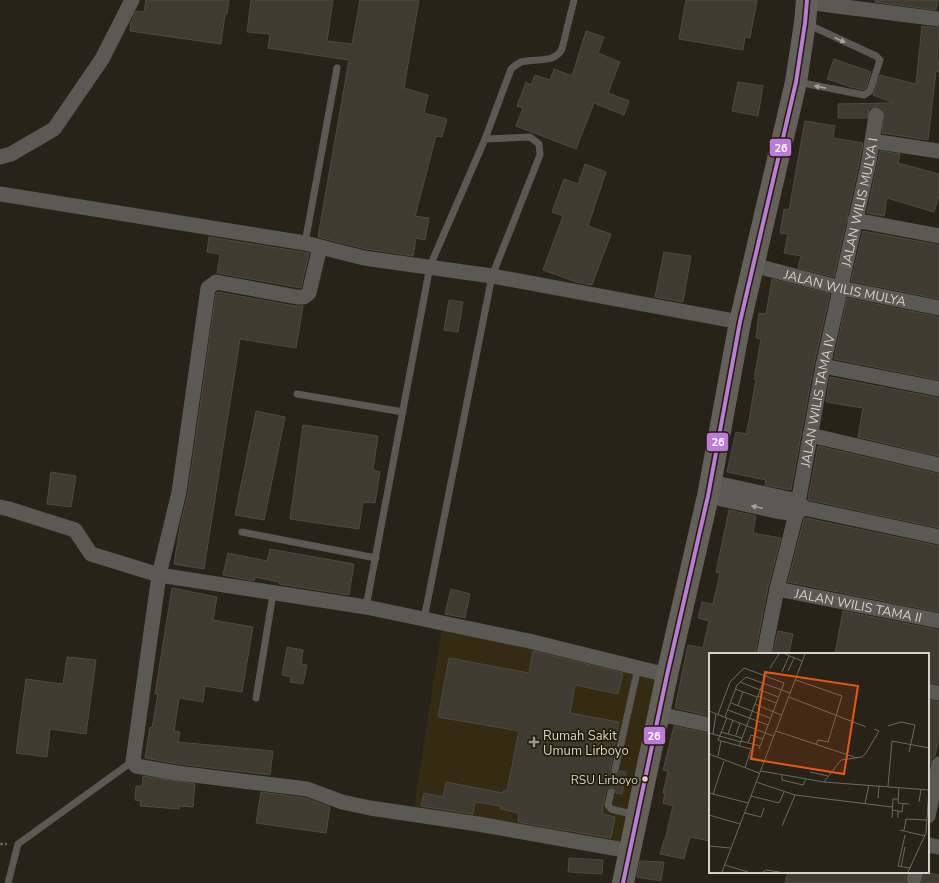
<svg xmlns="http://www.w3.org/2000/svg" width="939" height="883" font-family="'Nunito Sans',sans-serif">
<rect width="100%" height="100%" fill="#272318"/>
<path fill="#342b12" d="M442,627L658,677L621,842L414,807Z"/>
<path fill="#3f3b30" stroke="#4e4a41" d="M146,0H229L227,14H225L221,44L130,31L131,22L136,11L144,12Z
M251,0H333L327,41L352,44L360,0H419L404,88L428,95L424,113L447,119L442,137L436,136L415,216L429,218L425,240L416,238L413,256L366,249L318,237L349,60L268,48L270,34L247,32Z
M686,0H757L750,38L745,37L743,50L679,39Z
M875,0H938L936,10L875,2Z
M922,26L939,28L937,60H939V72L936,71L928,140L882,133L884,112L882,108L878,106L873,107L869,109L867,118H838V104L894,103L873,95L880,75L916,84Z
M586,31L604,37L598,53L620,62L608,93L629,101L624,115L594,103L576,149L516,126L523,108L517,106L526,82L531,85L535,75L550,80L554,69L572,76Z
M834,59L871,72L866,88L863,90L851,87L827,79Z
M738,82L763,86L758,116L732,111Z
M805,121L835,126L833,138L863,143L860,159L834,277L798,268L801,256L784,253L788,234L780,233L784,209L789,210Z
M880,151L900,154L898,163L939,174V196L934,212L887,198L884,216L867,213Z
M585,164L606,172L588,226L611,234L592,285L576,282L543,270L563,216L552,212L564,179L578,184Z
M863,231L939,245V299L851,281Z
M209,237L309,253L301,288L217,273L220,254L207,252Z
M664,252L691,256L683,302L655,297Z
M772,279L830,294L814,364L791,490L765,485L766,480L727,472L736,432L746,434L749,421L756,379H754L761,339L756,338L759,313L766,314Z
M218,292L295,306H303L296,348L240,339L204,569L174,564L180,527L188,493L216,293Z
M847,298L939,317V380L834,359Z
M449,300L463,302L458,332L444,330Z
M830,377L939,398V456L858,437L863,408L826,402Z
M256,411L285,417L264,520L235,515Z
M303,425L378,436L373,470L380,472L375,503L363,502L359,529L290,519Z
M818,446L939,474V528L809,500L808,499Z
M51,472L76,476L71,507L47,504Z
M729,510L756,516L753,533L781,538L768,587L755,654H710V716L675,708L688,645L703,648L709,621L698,618L702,602L713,604L720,573L716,572Z
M806,518L939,546V612L788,582L804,519Z
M270,549L354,564L349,595L279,584V582L255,577L254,581L223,575L228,553L267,561Z
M172,588L217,597L213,620L253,627L242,692L205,686L203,702L179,698L174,731L180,732L178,742L273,751L270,775L178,764L145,758L150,727L152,728L158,694H155Z
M451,589L470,594L465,618L445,614Z
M843,611L939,630V684L928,682V654H835Z
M778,631L793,634L789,654L773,653Z
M287,647L303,650L301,664L307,665L303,684L290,682L291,677L282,675Z
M533,651L623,673L618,694L575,685L570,713L619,722L610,771L614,775L618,774L620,771L626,772L622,794L616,793L614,788L609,787L606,791L603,804L602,814L615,817L611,838L518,822L519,813L500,809L501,806L475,802L473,814L421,806L424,793L443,797L446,782L503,793L504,790L507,791L519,731L438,717L449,658L529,673Z
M67,657L96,660L86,734L50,729L47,757L16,753L26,679L63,684Z
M928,700L939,702V738L935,756L932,758L930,765H928Z
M674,726L710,734V841L690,837L684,859L660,854L664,840H665L673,806L663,803L665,793H663L668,771L663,770Z
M143,776L195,784L193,807L179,806V809L140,806L141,801L135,800L136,786H142Z
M261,792L305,798L330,807L326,833L256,823Z
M569,858L603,860L602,874L568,872Z
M640,861L664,862L661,881L637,877Z
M788,872H907L905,877L906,883H785Z
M925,872L939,875V883H922Z"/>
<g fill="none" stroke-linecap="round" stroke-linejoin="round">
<path stroke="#605e59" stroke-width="2.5" stroke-dasharray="3 2" stroke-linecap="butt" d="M0,844H7"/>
<path stroke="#5b5954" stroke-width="7" d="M798,82L864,95L870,91L880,60L876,56L807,24
M305,243L337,68
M297,394L403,412
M242,532L376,558
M366,607L430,266L485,139L511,69C514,66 517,64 521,62C535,58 554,64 562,49L574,0
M424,619L492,276L540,155L539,144L530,137L485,139
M256,698L273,594
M615,770L638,668
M611,792L608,805L611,809L635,815
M8,883L18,844L133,761"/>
<g stroke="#5b5954" stroke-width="15">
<path d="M806,2L939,19"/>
<path d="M872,141L939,151"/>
<path d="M0,157L11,154L54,129L102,59L132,0"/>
<path d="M0,194L305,243L364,258L492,276L740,322"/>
<path d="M855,220L939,236"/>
<path d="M320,247L309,293L304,297H297L216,282L208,288L179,492L159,575L133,761L136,766L177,773L307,789L342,802L370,808L478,824L630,851"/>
<path id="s1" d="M752,265L841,288L939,308"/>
<path d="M823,366L939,389"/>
<path d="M810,435L939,465"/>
<path d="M711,482L798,501L804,508L939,537"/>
<path d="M708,496L776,511L796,514L803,508"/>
<path d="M0,507L9,509L75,530L91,554L159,575L366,607L529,641L667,675"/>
<path id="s2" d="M777,589L939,621"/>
<path id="s3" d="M764,654L777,589L796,514L823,366L869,161L876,115"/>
<path d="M928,691L939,693"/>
<path d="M659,714L710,725"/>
<path d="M928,816L939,764"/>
<path d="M928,845L939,847"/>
<path d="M914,879L916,872"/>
</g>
<path stroke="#626059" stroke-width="22" d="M623,883L667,675L708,496L740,322L796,82L805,23L807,0"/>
<g stroke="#231c08" stroke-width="7">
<path id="bus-1" d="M623,883L667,675L708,496L740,322L796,82L805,23L807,0"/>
</g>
<use href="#bus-1" stroke="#bd7bd9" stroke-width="4"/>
</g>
<defs><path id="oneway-solid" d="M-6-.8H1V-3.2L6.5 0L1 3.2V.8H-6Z"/></defs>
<g fill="#a5a298">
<use href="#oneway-solid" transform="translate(840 40) rotate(24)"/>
<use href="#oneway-solid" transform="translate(820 87) rotate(-169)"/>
<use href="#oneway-solid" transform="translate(757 507) rotate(-168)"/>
</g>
<path fill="#999589" stroke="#231c08" stroke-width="1.5" d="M532 736h4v4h4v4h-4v4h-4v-4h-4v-4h4z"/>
<circle fill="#d6d2c6" stroke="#231c08" stroke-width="1.5" cx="645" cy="779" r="3.5"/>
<g text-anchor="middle" stroke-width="3.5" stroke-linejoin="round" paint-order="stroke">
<g font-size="12" fill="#d6d2c6" stroke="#231c08" text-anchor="end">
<text x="638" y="784">RSU Lirboyo</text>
</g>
<g font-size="13" fill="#d6d2c6" stroke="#231c08">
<text dy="5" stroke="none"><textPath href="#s3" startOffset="462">JALAN WILIS MULYA I</textPath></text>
<text dy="5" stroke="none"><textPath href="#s1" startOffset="96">JALAN WILIS MULYA</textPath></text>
<text dy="5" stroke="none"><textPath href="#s3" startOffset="259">JALAN WILIS TAMA IV</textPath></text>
<text dy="5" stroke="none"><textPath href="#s2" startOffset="83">JALAN WILIS TAMA II</textPath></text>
</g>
<g font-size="13" fill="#d6d2c6" stroke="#231c08" text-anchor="start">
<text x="543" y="740">Rumah Sakit<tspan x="543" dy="15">Umum Lirboyo</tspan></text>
</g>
</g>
<g transform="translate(709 653)">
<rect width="220" height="220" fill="#272318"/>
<path fill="none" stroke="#6d695e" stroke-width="1" d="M76,1L93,8M61,15L70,1M79,18L85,5M73,19L80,3M87,27L133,43L119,89L109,87L107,91M31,29L69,44M26,36L48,44M49,43L67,50M80,44L157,74M22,50L61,65M46,51L72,62M29,52L34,39M19,57L59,72M0,58L64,83M9,61L21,29L35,15L75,30L50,96M16,64L28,32L37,24L81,40M179,73L192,69L206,72L200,99M67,78L148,105M12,79L33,85M0,80L32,89M4,81L7,61M19,81L24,67M27,82L31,70M12,88L9,87L18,65M32,88L51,93M39,90L42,82L54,86M30,93L58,19M0,101L50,120M9,103L12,88L42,96L36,115M40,104L55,108M52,118L115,129L220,137L217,180L199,219M101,119L119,123M73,122V127L94,132L97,126M47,129L86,142L183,154M115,129L132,107L153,104L157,100L170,78L165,76M179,133L183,88L220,95M190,134L189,150L200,151M0,140L39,150M4,141L15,108M42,143L70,150L75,139M169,145L170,133M210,149L212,136M156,150L160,132M184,157L189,158V165M189,158L193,159L194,151M36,160L52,164L55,155M0,162L31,171M183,165L184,146H189M73,173L86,142M191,177L216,183M195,177L197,166L218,167M196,182L189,213L201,215M0,193L21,195M16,212L39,219M192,214L196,194M13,219L96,1M54,219L57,217L71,219"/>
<path fill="#e8590c" fill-opacity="0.15" stroke="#e8590c" stroke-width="2" d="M56,19L149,33L135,121L42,106Z"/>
<rect width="220" height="220" fill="none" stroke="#d6d2c6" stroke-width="2"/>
</g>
<g stroke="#231c08" stroke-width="1.5">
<rect x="769" y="138" width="23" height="19" rx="4" fill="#bd7bd9"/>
<rect x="706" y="432" width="23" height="20" rx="4" fill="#bd7bd9"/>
<rect x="643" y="726" width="23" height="19" rx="4" fill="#bd7bd9"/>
</g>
<g font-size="11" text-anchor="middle" font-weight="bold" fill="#fff">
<text x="781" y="152">26</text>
<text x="718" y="446">26</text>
<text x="654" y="740">26</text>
</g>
</svg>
